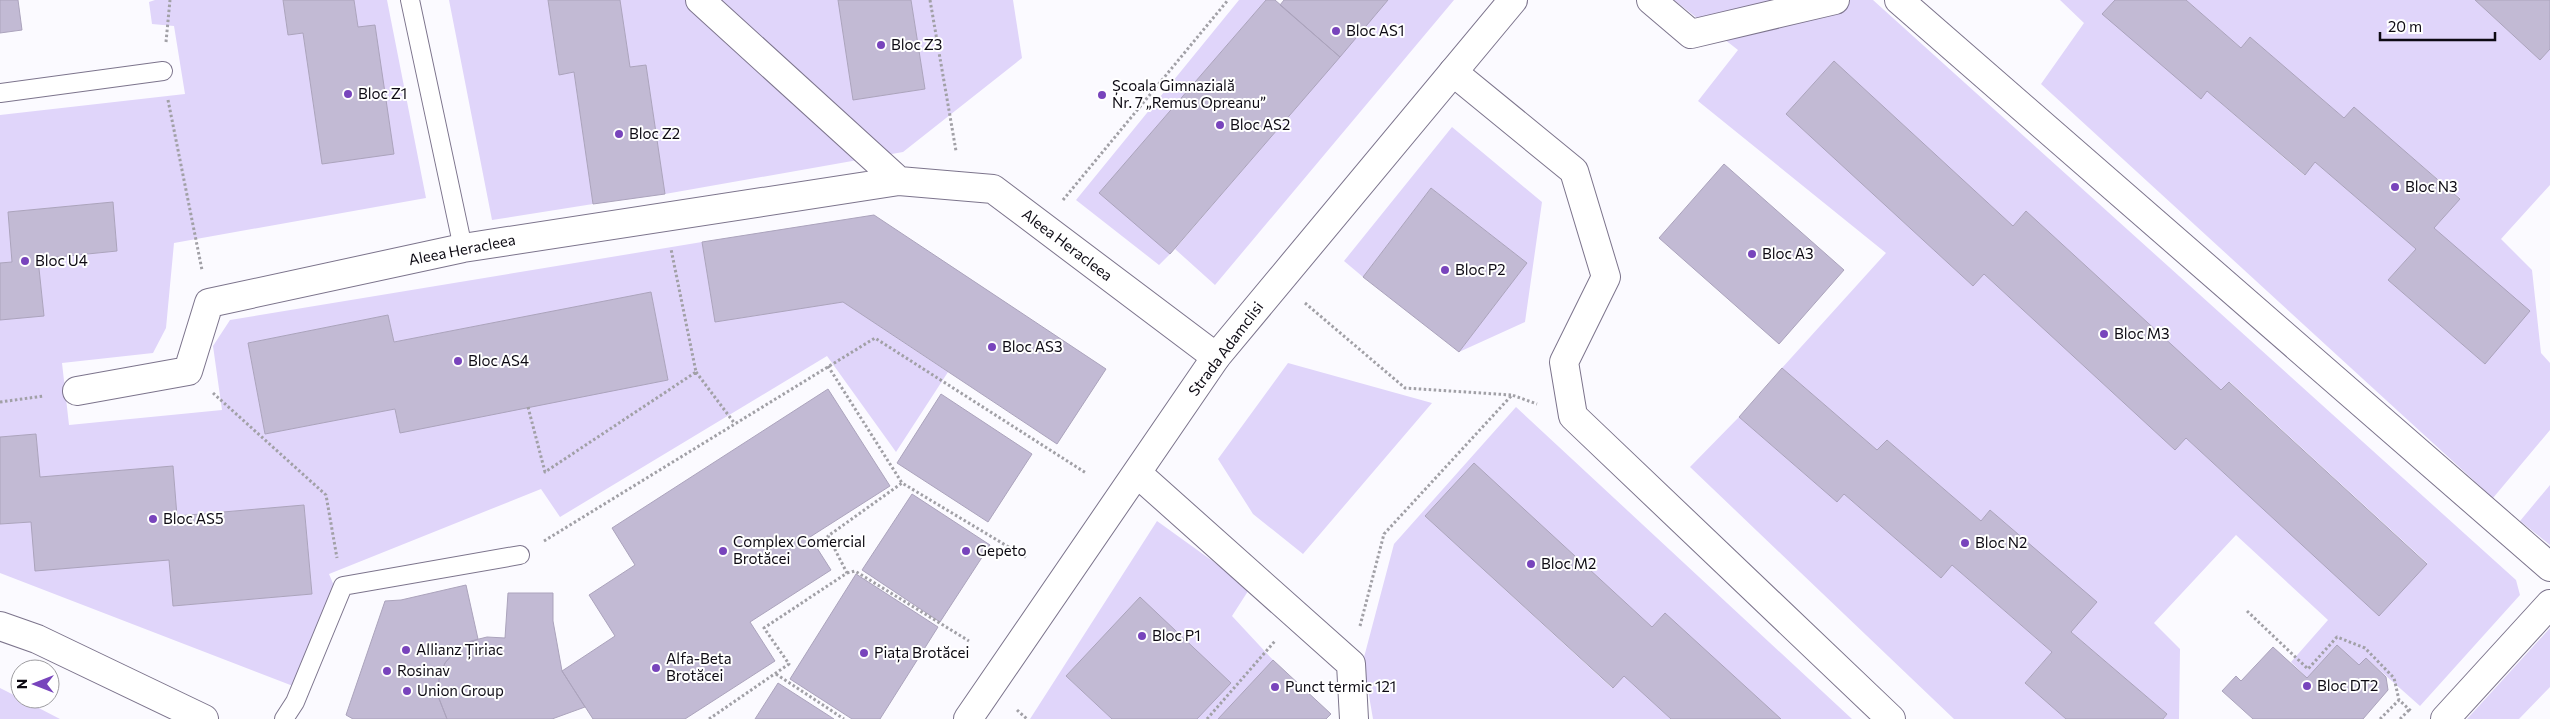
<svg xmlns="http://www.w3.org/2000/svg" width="2550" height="719" font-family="Commissioner,sans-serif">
<rect width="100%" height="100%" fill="#fbfaff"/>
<path fill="#e0d5fa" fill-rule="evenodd" d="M155,0H283L288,35L303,33L322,164L393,153L375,26L358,27L354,0H387L426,198L174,243L166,328L153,353L62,363L69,425L222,410L213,346L230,320L702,242L715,322L843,302L948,372L896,452L827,356L560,517L541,489L329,574L341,602L293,686L0,573V524L31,522L169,560L173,606L312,594L304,505L177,516L173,466L40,477L36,434L0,437V320L44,315L38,259L117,251L113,202L8,212L12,262L0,263V115L185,94L174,26L152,24L149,2ZM651,292L668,380L400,432L395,409L265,434L248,343L388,315L394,342Z
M449,0H548L559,74L574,72L593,204L492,220Z
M620,0H838L853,100L925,89L911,0H1013L1022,58L903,152L665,194L646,65L630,67Z
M1239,0H1266L1100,192L1170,254L1159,265L1076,200Z
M1388,0H1454L1215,285L1175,249Z
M1674,0H1873L2516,580L2520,595L2420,706L2366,658L2359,665L2337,645L2307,678L2291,662L2328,620L2236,535L2154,623L2180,649L2179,719H2163L2167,714L2071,632L2096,602L1990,510L1981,521L1887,440L1877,450L1782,368L1886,253L1698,101L1738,50ZM1834,61L2013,226L2026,211L2221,390L2230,382L2427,563L2379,616L2186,438L2175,450L1984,274L1973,286L1786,114Z
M2060,0H2115L2103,14L2207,91L2304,175L2315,162L2416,249L2388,280L2485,364L2434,228L2460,198L2354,108L2344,118L2250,37L2241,48L2186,0H2475L2540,60L2550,49V185L2501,239L2532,270L2541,353L2550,363V430L2493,498L2041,84L2084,23Z
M1452,127L1542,202L1525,322L1459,352L1527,263L1431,188L1363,277L1344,261Z
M1288,363L1432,403L1303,554L1253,514L1218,459Z
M1516,407L1852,719H1781L1665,613L1652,627L1474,463L1425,516L1612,688L1624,676L1671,719H1373L1363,661L1394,544Z
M1739,417L1837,502L1844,494L1941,578L1952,565L2052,652L2025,683L2066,719H1954L1690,467Z
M2550,485V545L2520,521Z
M1157,521L1250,588L1232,616L1273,660L1218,719H1197L1140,597L1066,676L1112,719H1030Z
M2550,628V687L2519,719H2467Z
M0,688L6,691L60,719H0Z"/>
<path fill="#c2bad4" stroke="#aba3bc" d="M0,0H18L22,30L0,33Z
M283,0H354L358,27L375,25L394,154L322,164L303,33L288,35Z
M548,0H620L630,67L646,65L665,194L593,204L574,72L559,75Z
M838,0H911L925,89L853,100Z
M1266,0H1275L1340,57L1170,254L1099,193Z
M1284,0H1388L1340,57L1280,5Z
M2115,0H2186L2241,48L2250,37L2344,118L2354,107L2460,199L2434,228L2530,311L2485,364L2388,280L2416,249L2315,162L2305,175L2207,91L2201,99L2102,14Z
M2475,0H2550V49L2540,60Z
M1834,61L2013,226L2026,211L2221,390L2229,382L2427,564L2379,616L2186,438L2175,450L1984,274L1973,286L1786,114Z
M1724,164L1844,270L1779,344L1659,238Z
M1431,188L1527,263L1459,352L1363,277Z
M113,202L117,251L38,259L44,316L0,320V263L12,262L8,212Z
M874,215L1106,369L1057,444L843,302L715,322L702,242Z
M651,292L668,380L400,433L395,409L265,434L248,343L388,315L394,342Z
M1782,368L1877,450L1887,440L1981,521L1990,510L2097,602L2071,632L2167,714L2163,719H2066L2025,683L2052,652L1952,565L1941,578L1844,494L1837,502L1739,417Z
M828,389L890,486L810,537L831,570L750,622L775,661L685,719H593L562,671L615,636L589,595L635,565L612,528Z
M941,394L1032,454L988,522L897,463Z
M36,434L40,477L173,466L177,516L304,505L312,594L173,606L169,560L35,571L31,522L0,524V437Z
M1474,463L1652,627L1665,613L1781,719H1671L1624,676L1613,688L1425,516Z
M912,494L990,545L940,622L862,570Z
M856,574L938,627L880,719H852L790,679Z
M466,585L478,639L456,650L445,663L439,679L438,696L447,719H353L346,715L385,601L401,600Z
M508,593H553V621L562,671L585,707L552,719H447L438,696L439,679L445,663L456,650L471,641L487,637L505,638Z
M1140,597L1231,683L1197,719H1112L1066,676Z
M2337,645L2359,665L2366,658L2386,677L2388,690L2363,719H2253L2222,691L2236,676L2241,681L2273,647L2307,678Z
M1273,660L1331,714L1326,719H1218Z
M778,683L834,719H755Z"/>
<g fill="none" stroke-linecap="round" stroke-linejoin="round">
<g stroke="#7c748c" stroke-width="20">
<path id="lane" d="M410,0L463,248
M0,93L163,71
M284,719L295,702L343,586L520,555"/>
</g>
<g stroke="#7c748c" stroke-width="30">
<path id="street" d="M700,0L899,181
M1651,0L1691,34L1835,0
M1899,0L2550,567
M1453,72L1574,171L1606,277L1564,362L1573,416L1891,719
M77,391L188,371L209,303L463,248L899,181L993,189L1216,357
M1138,474L1351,664L1354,719
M2445,719L2550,604"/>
</g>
<g stroke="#7c748c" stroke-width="30">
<path id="secondary" d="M0,626L37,639L204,719
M968,719L1216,357L1513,0"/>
</g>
<path stroke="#a1a0a6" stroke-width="3" stroke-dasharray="2.5 2.5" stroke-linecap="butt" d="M930,0L956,151
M166,42L170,0
M168,100L202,270
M1063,200L1228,0
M1305,303L1405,388L1511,395
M828,366L902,483
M696,372L735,424
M213,393L326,495L337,558
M0,402L44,396
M528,407L545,472L696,372L671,249
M544,541L875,338L1086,473
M847,573L855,571L969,641
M2247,611L2308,669L2337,637L2365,648L2394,678L2399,700L2412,712
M1360,626L1384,534L1512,395L1537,404
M776,674L844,719
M1017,710L1027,719
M709,719L789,664L764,628L847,573L828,536L902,483L1027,558
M1207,719L1275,641
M2380,719L2399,700
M2400,719L2409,710"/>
<use href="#lane" stroke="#fff" stroke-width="18"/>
<use href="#street" stroke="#fff" stroke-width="28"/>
<use href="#secondary" stroke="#fff" stroke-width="28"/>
</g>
<g fill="#7844bc" stroke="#fff" stroke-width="2">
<circle cx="1336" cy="31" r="5"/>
<circle cx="881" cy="45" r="5"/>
<circle cx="348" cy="94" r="5"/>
<circle cx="1102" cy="95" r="5"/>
<circle cx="1220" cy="125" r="5"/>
<circle cx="619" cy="134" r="5"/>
<circle cx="2395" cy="187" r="5"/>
<circle cx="1752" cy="254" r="5"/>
<circle cx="25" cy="261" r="5"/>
<circle cx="1445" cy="270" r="5"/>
<circle cx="2104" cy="334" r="5"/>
<circle cx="992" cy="347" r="5"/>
<circle cx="458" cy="361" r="5"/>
<circle cx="153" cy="519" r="5"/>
<circle cx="1965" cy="543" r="5"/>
<circle cx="723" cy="551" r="5"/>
<circle cx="966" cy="551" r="5"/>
<circle cx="1531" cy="564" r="5"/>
<circle cx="1142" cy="636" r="5"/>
<circle cx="406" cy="650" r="5"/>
<circle cx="864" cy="653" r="5"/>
<circle cx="656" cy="668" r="5"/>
<circle cx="387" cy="671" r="5"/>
<circle cx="2307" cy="686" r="5"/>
<circle cx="1275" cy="687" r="5"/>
<circle cx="407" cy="691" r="5"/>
</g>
<g text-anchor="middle" stroke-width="4" stroke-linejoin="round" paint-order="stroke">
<g font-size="15" fill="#0d0a13" stroke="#fff" text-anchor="start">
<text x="1346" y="36">Bloc AS1</text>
<text x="891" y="50">Bloc Z3</text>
<text x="1112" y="91">Școala Gimnazială<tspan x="1112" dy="17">Nr. 7 „Remus Opreanu”</tspan></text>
<text x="358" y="99">Bloc Z1</text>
<text x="1230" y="130">Bloc AS2</text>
<text x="629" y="139">Bloc Z2</text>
<text x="2405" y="192">Bloc N3</text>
<text x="1762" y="259">Bloc A3</text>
<text x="35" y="266">Bloc U4</text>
<text x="1455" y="275">Bloc P2</text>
<text x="2114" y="339">Bloc M3</text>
<text x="1002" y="352">Bloc AS3</text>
<text x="468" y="366">Bloc AS4</text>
<text x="163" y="524">Bloc AS5</text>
<text x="733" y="547">Complex Comercial<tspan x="733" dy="17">Brotăcei</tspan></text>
<text x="1975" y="548">Bloc N2</text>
<text x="976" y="556">Gepeto</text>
<text x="1541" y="569">Bloc M2</text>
<text x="1152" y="641">Bloc P1</text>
<text x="416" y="655">Allianz Țiriac</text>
<text x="874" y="658">Piața Brotăcei</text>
<text x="666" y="664">Alfa-Beta<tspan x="666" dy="17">Brotăcei</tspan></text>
<text x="397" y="676">Rosinav</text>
<text x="2317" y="691">Bloc DT2</text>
<text x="1285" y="692">Punct termic 121</text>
<text x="417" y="696">Union Group</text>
</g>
<g font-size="15" fill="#0d0a13" stroke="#fff">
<text transform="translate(1067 245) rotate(37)" y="5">Aleea Heracleea</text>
<text transform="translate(462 250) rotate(-11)" y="5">Aleea Heracleea</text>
<text transform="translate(1226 349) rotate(-53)" y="5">Strada Adamclisi</text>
</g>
</g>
<g transform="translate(35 684) rotate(270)"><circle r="24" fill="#ffffff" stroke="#9e9da1"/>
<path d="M0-4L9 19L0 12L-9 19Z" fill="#7844bc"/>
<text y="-8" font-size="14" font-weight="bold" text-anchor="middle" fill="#0d0a13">N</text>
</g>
<path d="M2380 32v8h115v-8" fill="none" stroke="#0d0a13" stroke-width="2.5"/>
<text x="2388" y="32" font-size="15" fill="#0d0a13" stroke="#ffffff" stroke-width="4" paint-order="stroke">20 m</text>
</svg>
